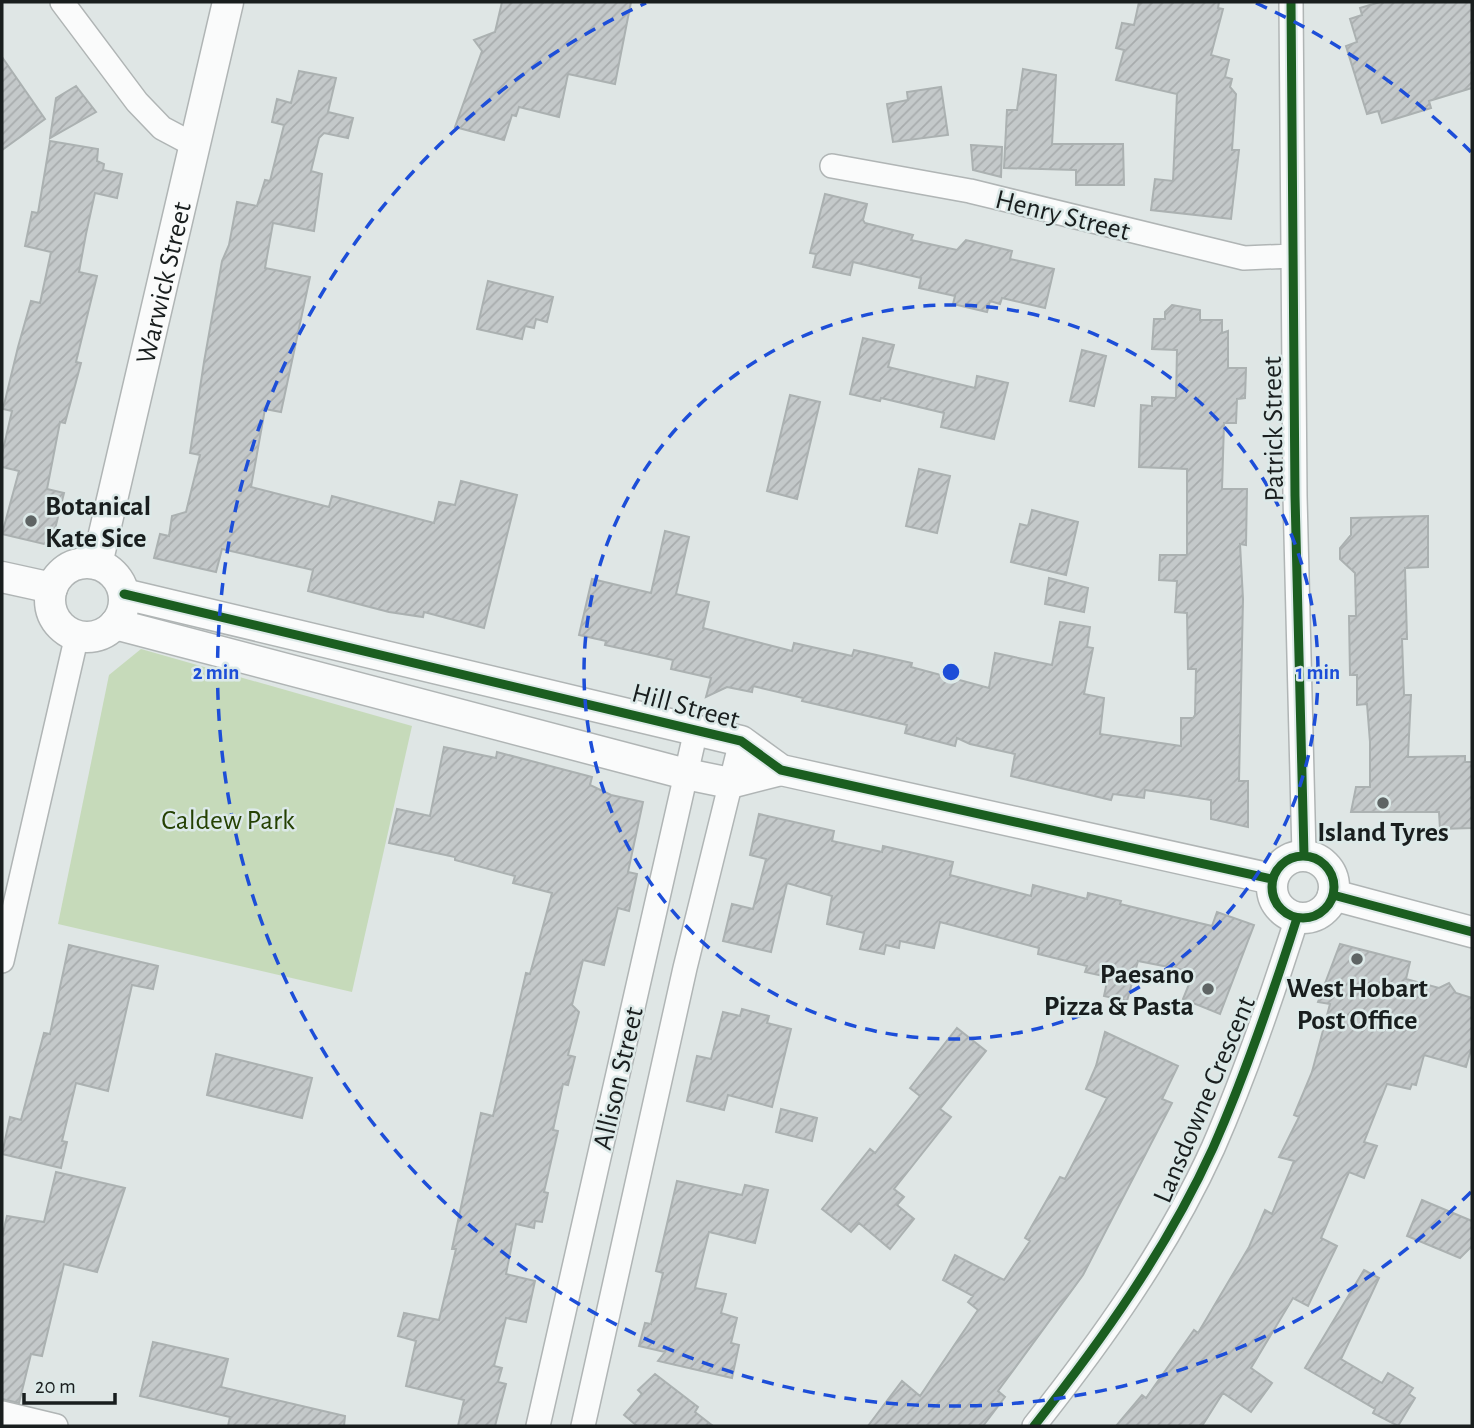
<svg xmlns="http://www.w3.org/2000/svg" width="1474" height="1428" font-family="'Alegreya Sans',sans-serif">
<defs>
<pattern id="building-hatch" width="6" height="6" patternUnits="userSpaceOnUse" patternTransform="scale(1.75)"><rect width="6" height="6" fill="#c4c9ca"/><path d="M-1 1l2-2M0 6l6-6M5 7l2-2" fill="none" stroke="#a8acad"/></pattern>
</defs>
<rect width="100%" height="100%" fill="#dfe6e5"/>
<path fill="#c6daba" d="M141,649L412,726L352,992L58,924L109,675Z"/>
<path fill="url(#building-hatch)" stroke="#abb1b1" stroke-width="2" d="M502,2H631L615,84L568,74L559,117L519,107L516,116L512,115L504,140L455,127L482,51L474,40L495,32Z
M1139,2H1219L1218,8L1223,9L1211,55L1229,60L1225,77L1232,79L1230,87L1236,94L1232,150H1239L1231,219L1151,210L1155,179L1173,181L1177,94L1116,80L1124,50L1116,48L1122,23L1134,25Z
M1380,2H1472V88L1429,101L1431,108L1382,123L1378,111L1367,114L1346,46L1357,42L1350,19L1362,15L1360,8Z
M2,57L45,119L2,150Z
M1023,69L1056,75L1052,144H1123L1124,185H1076V170L1004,168L1007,110H1017Z
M299,71L336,78L328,112L353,118L348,138L324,133L319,138L311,171L322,174L314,231L273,223L265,268L310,277L281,412L265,409L251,487L329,507L332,496L434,523L439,502L455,505L461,481L517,495L484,628L424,612L423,617L389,612L308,591L313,570L222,549L216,572L154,558L160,534L169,536L172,516L186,512L200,455L190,453L204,362L222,261L229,245L237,202L257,206L265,180L270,181L284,125L272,122L277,99L291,103Z
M76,86L96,112L50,138L56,98Z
M941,87L948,135L893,142L887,104L908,100L907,92Z
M50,141L98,149L97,161L104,164L103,170L122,174L117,198L95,193L86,234L79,272L97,276L76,362L81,363L65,423L60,422L47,489L64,493L53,537L44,544L2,534L19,471L2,467V454L12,411L3,409L18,347L31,301L40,303L51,252L25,246L32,212L38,213Z
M971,145L1002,147L1001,177L973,170Z
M825,194L867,204L863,220L865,223L913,235L911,240L957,250L966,240L1012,251L1010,259L1054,269L1045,308L1002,298L1000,304L990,301L987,312L953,304L955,296L919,288L921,278L853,262L850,275L813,267L816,254L810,253Z
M488,281L553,297L547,322L536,319L534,328L525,326L522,339L477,329Z
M1172,305L1200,310V320H1222V333L1228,331V368H1246L1245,398L1237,399L1236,423H1224L1222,489H1247L1246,545L1240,544L1243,599L1239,781H1248V827L1211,819V800L1145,790L1144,798L1113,794L1111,800L1011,776L1015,754L970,744L957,738L955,746L905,733L907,725L802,701L803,698L753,686L752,692L727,687L706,697L711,678L671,669L673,660L605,645L606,641L579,635L592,579L651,593L665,531L689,537L676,594L709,602L703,628L792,651L794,643L852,656L854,650L912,663L911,667L989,688L995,653L1052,665L1060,622L1090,627L1087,647L1093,648L1084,694L1104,698L1100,734L1181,746V718H1193L1195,715L1196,669H1188L1187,613L1175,612L1177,581L1159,580L1160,555H1187V469L1139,467L1141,405L1152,406V397L1176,398L1177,350L1152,349L1154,319H1165V312Z
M863,338L894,345L888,367L975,388L977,376L1008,383L994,439L941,427L944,413L881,398L880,401L850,394Z
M1082,350L1106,356L1094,406L1070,401Z
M790,395L820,402L797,499L767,491Z
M919,469L950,476L937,533L906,526Z
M1032,510L1078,522L1066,575L1011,562L1020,524L1028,526Z
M1428,516V567L1405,568L1407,639H1402L1404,695H1411L1408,757L1465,756V762H1472V828L1440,829L1439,812H1351L1356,787H1370V742L1367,704L1357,705V675H1350L1349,616H1356L1355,573L1340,559V548L1351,535V518Z
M1049,578L1088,588L1084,612L1045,604Z
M444,747L496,758L497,752L592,777L590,785L611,795L643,802L628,872L637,874L629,911L618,908L604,965L583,960L572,1005L579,1012L568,1055L575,1057L568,1085L563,1084L553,1130L558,1131L544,1192L548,1193L542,1222L535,1221L534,1228L516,1224L506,1274L535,1281L526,1322L506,1318L494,1366L502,1368L498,1382L506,1384L495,1426H458L464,1400L406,1386L416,1341L398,1336L404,1313L439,1320L456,1249H452L481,1113L493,1116L526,973L530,974L552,893L513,883L515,876L455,860V857L389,843L397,809L430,816Z
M759,814L834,831L832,841L882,852L883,846L953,862L950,875L1031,896L1033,885L1087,899L1088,893L1121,901L1120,904L1212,926L1217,912L1254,925L1220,1014L1183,999L1194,972L1138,961L1127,1001L1104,996L1108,977L1085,972L1087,966L1038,954L1039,948L940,922L934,948L900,941L899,948L886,945L884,954L860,949L864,933L827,924L832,896L787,883L771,952L723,941L732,904L753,909L766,859L750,855Z
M1340,944L1410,962L1406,979L1439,988L1449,983L1456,993L1472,998V1046L1466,1067L1424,1055L1416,1085L1412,1084L1410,1089L1387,1084L1364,1142L1377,1146L1364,1178L1349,1172L1321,1238L1337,1246L1308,1306L1293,1298L1251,1368L1272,1383L1251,1412L1223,1393L1202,1426H1116L1142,1395L1146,1398L1194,1330L1198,1333L1249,1247L1265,1210L1272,1214L1294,1161L1279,1157L1299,1117L1294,1115L1312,1072L1330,1004L1318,1002Z
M69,945L158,966L153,989L132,985L108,1091L76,1083L62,1141L67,1142L61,1168L2,1154L10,1117L21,1120L44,1033L50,1034Z
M742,1009L769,1016L767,1023L791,1029L772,1107L728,1095L724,1110L687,1101L697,1056L711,1059L723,1012L740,1016Z
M957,1028L986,1051L940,1109L951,1117L894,1189L904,1197L897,1205L914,1219L890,1249L859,1223L851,1232L822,1209L870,1149L875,1153L920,1096L910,1088Z
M1105,1032L1178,1066L1162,1099L1172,1103L1083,1275L998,1391L1005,1397L983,1426H868L902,1381L920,1396L978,1310L968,1302L973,1296L943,1280L955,1255L1004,1280L1030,1241L1025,1238L1060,1177L1065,1179L1107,1098L1086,1089L1096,1066Z
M216,1054L312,1078L302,1118L207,1095Z
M781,1109L817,1118L812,1141L776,1132Z
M56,1172L125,1188L97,1272L64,1264L42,1356L31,1354L19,1403L2,1399V1237L7,1216L44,1222Z
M677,1181L742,1195L745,1185L768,1190L755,1243L709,1232L695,1288L726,1294L721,1313L737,1318L731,1343L739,1345L732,1378L658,1361L665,1352L639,1346L645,1323L651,1324L663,1273L656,1271Z
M1422,1200L1472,1221V1246L1460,1258L1407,1236Z
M1364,1270L1379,1278L1341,1359L1382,1383L1388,1373L1413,1388L1409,1394L1415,1398L1398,1426L1373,1413L1375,1409L1305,1368Z
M153,1342L228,1359L221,1387L345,1416L344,1426H228L230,1417L140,1396Z
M655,1374L698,1407L695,1412L713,1426H637L624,1415L642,1394L638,1390Z"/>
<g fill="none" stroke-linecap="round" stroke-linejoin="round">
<g stroke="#b0b5b5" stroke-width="26">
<path id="minor" d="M62,2L137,102L162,128L194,145
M1291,2L1295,496L1304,855
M832,166L970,191L1244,258L1292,256
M2,961L77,635
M2,1413L56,1426
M538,1426L696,730
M583,1426L685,968L741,741
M1034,1426C1102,1340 1167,1249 1213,1148C1246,1073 1272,996 1297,918"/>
</g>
<g stroke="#b0b5b5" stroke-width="33">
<g id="tertiary">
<circle cx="87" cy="600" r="37"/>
<path id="s1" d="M97,564L228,2"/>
<path d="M2,577L52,588"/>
<path d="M124,594L741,741L781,770L1272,879"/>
<path d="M115,624L686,774L730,783L781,770"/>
<circle cx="1303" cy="887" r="31"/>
<path d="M1333,895L1472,932"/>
</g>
</g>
<use href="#minor" stroke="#fafbfb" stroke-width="23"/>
<use href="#tertiary" stroke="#fafbfb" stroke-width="30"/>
<g stroke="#dce9e8" stroke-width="13">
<path id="cycleway" d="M1291,2L1295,496L1304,855
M124,594L741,741L781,770L1272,879
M1272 887a31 31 0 1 1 62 0a31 31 0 1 1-62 0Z
M1333,895L1472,932
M1034,1426C1102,1340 1167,1249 1213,1148C1246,1073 1272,996 1297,918"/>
</g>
<use href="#cycleway" stroke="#1b5e20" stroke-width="9"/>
</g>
<g fill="none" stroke="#1d4ed8" stroke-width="3.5" stroke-dasharray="12 9">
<circle cx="951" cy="672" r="367"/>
<path d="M1471 1192A735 735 0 1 1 646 3M1256 3A735 735 0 0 1 1471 152"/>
</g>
<g fill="#5e6464" stroke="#dce9e8" stroke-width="2.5">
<circle cx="31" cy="521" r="7"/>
<circle cx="1383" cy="803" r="7"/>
<circle cx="1357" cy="959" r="7"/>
<circle cx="1208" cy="989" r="7"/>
</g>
<g text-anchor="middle" stroke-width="5" stroke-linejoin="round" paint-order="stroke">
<g font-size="28" fill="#191e1e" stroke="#dce9e8">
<text transform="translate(1063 214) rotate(14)" y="10">Henry Street</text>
<text dy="10" stroke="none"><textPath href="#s1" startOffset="289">Warwick Street</textPath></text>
<text transform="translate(1272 429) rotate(-91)" y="10">Patrick Street</text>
<text transform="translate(686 705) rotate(15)" y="10">Hill Street</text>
<text transform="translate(617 1078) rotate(-77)" y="10">Allison Street</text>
<text transform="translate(1203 1099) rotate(-67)" y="10">Lansdowne Crescent</text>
</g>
<g font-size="28" font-weight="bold" fill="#191e1e" stroke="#dce9e8">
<text x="45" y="515" text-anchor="start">Botanical<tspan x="45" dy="32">Kate Sice</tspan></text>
<text x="1383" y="841">Island Tyres</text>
<text x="1194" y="983" text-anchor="end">Paesano<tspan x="1194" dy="32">Pizza &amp; Pasta</tspan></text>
<text x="1357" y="997">West Hobart<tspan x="1357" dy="32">Post Office</tspan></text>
</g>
<g font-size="28" fill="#254103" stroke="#dce9e8">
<text x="228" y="829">Caldew Park</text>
</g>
</g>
<circle cx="951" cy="672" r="10" fill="#1d4ed8" stroke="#dce9e8" stroke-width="3.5"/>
<g font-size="21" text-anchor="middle" font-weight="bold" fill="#1d4ed8" stroke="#dce9e8" stroke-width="5" stroke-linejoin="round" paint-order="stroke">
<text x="1318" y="679">1 min</text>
<text x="216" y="679">2 min</text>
</g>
<rect width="1474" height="1428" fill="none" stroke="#191e1e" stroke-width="7"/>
<path d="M24 1393v10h91v-10" fill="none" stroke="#191e1e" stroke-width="3.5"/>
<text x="35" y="1393" font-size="21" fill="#191e1e" stroke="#dce9e8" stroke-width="5" paint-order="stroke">20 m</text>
</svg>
